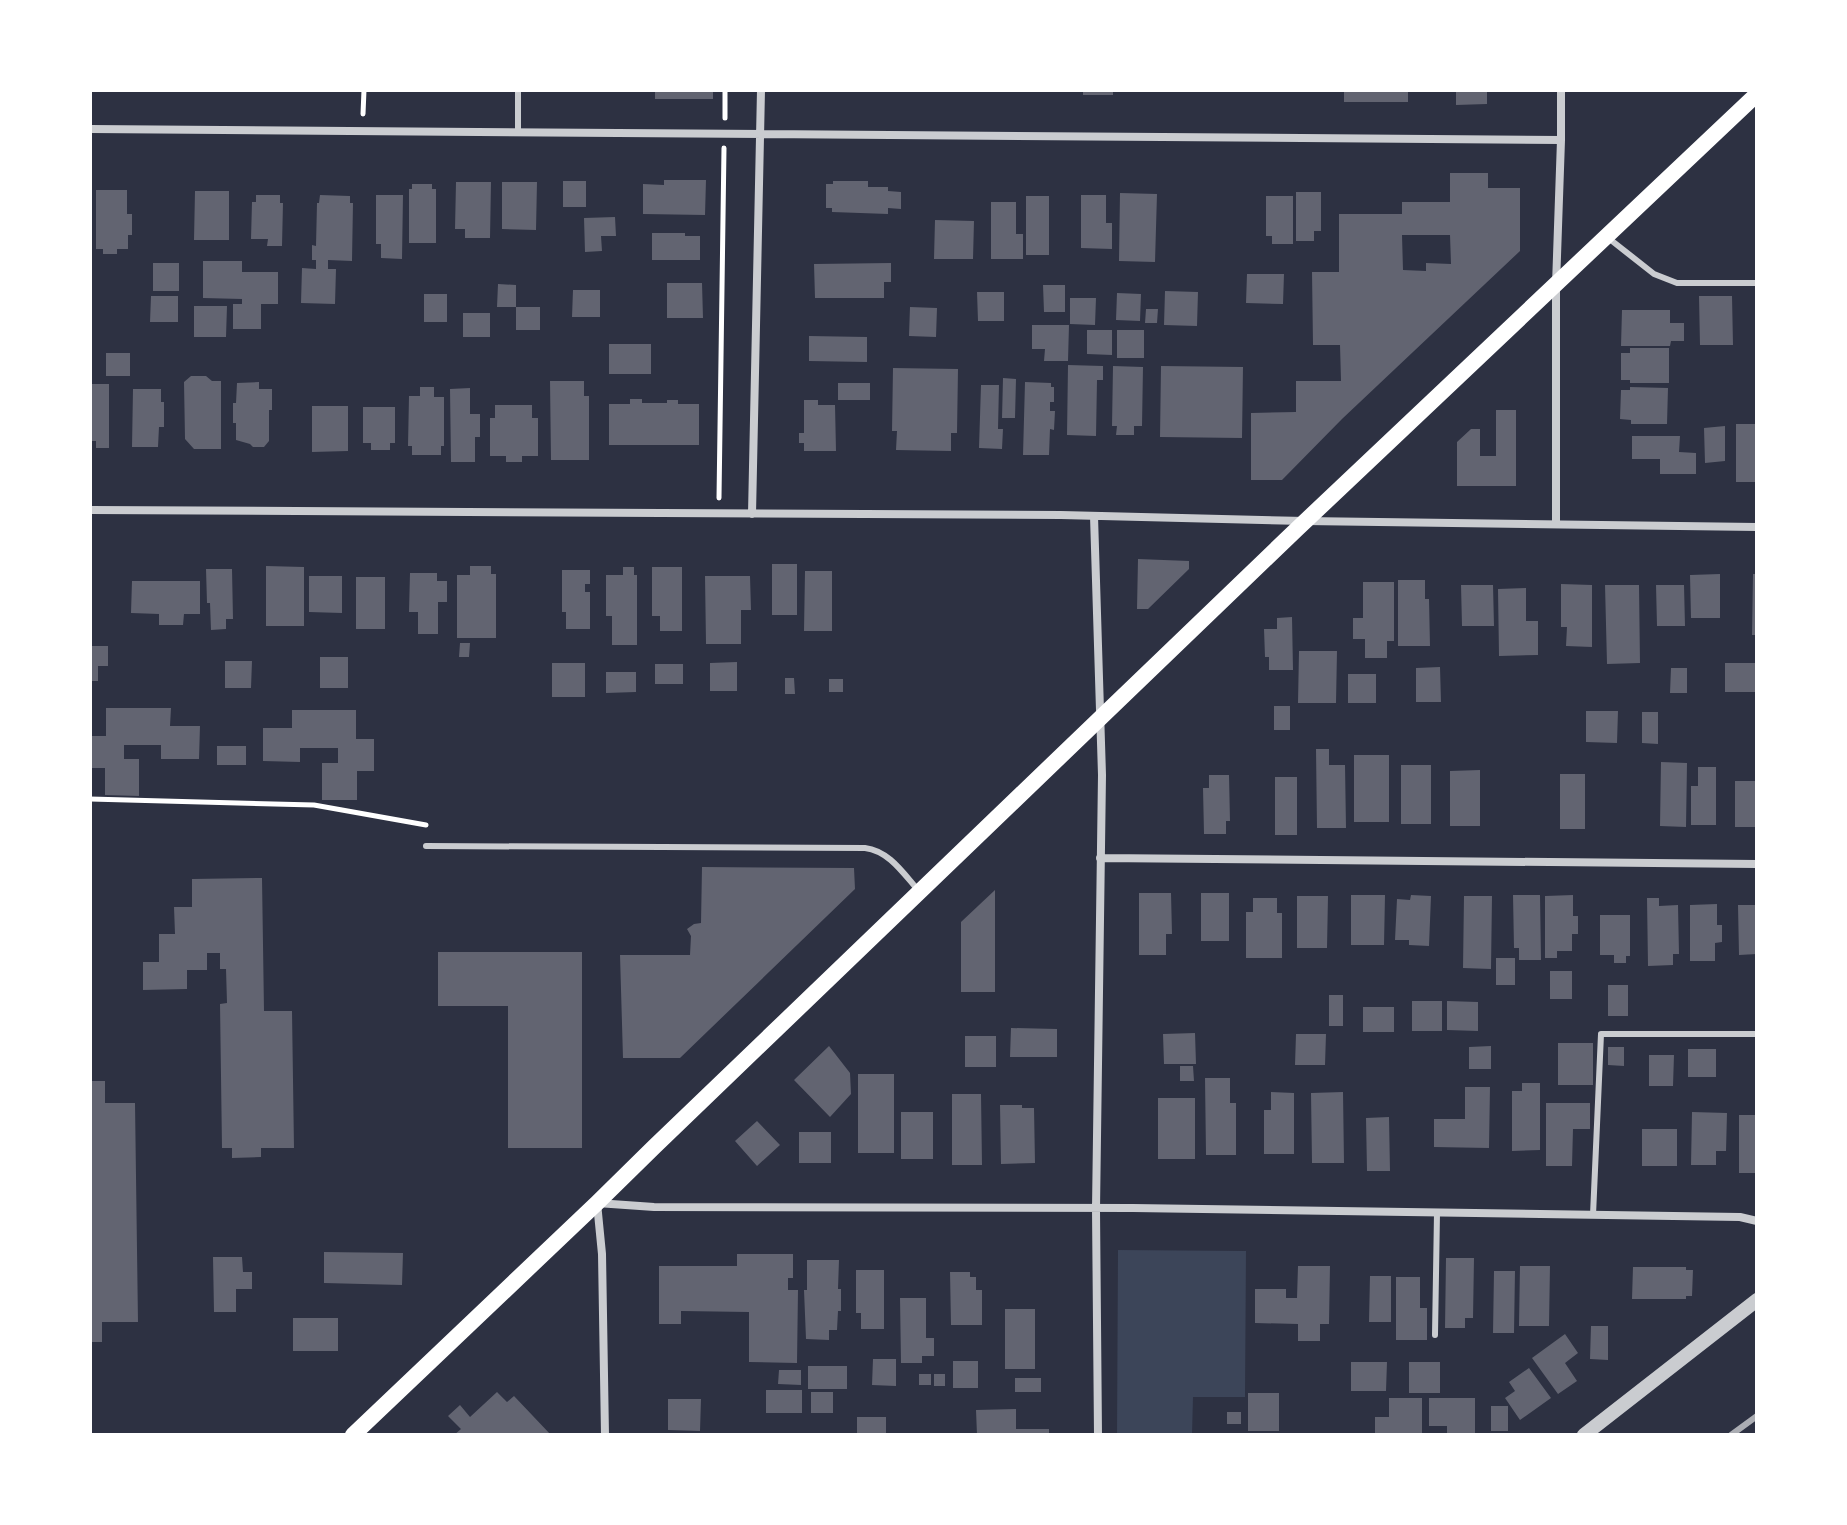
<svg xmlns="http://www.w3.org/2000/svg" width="1847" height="1525" font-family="'Sofia Sans Condensed',sans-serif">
<rect width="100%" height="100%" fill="#2d3142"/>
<path fill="#3c4559" d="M1118,1250L1246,1251L1245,1397H1193L1192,1435H1117Z"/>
<path fill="#626471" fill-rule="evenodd" d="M655,90H713V99H655Z
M1083,90H1113V95H1083Z
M1344,90H1408V102H1344Z
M1456,90H1487V104L1456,105Z
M1450,173H1488V188H1520V251L1342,419L1282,480H1251V413L1296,412V381H1341L1340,345H1313L1312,272H1339V214H1402V202H1450ZM1402,235H1450L1451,264L1426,263V271L1403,270Z
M664,180H706L705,215L643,214V184L664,185Z
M563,181H586V207H563Z
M833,181H868V187H888V191L901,192V209L888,208V214L832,212V208H826V184H833Z
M456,182H491L490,238H465V229H455Z
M502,182H537L536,230L502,229Z
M412,184H432V189H436V243H409V189H412Z
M96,190H127V214H132V235H128V249H117V254H103V249H96Z
M195,191H229V240H194Z
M1296,192H1321V231H1314V241H1296Z
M1120,193L1157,194L1155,262L1119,261Z
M256,195H280V203H283L282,246H267L268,239H251L252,202H256Z
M320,195L350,196V203H353L352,261L328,260V269H336L335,304L301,303L302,268L316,269V260H312V245L316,246L317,203H319Z
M376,195H403L402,259L381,258V244H376Z
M1081,195H1106V223H1112V249L1081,248Z
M1026,196H1049V255H1026Z
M1266,196H1293V244H1272V236H1266Z
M991,202H1016V234H1023V259H991Z
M615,217L616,236H601L602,251L585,252L584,218Z
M935,220L974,221L973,259H934Z
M652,233H685V236H700V260H652Z
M203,261H242V272H278V304H261V329H233V304H242V299L203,298Z
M153,263H179V291H153Z
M891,263V282H884V298H815L814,264Z
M1247,274H1284L1283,304L1246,303Z
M667,283H702L703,318H667Z
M498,284L516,285V307H497Z
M1043,285H1065V312H1044Z
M573,290H600V317H572Z
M1165,291L1198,292L1197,326L1164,325Z
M977,292H1004V321H978Z
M1117,293L1141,294L1140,321L1116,320Z
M424,294H447V322H424Z
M151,296H178V322H150Z
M1699,296H1732L1733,345H1700Z
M1070,298H1096L1095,325L1070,324Z
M194,306H227L226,337H194Z
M516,307H540V330H516Z
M910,307L937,308L936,337L909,336Z
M1146,309H1158L1157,323H1145Z
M1622,310H1670V323H1684V341H1671L1670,346H1621Z
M463,313H490V337H463Z
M1032,325H1069L1068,361H1044L1045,349H1032Z
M1087,330H1112V355L1087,354Z
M1117,330H1144V358H1117Z
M809,336L867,337V362L809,361Z
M609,344H651V374H609Z
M1630,348H1669V383H1630V380H1621V353H1630Z
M106,353H130V376H106Z
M1068,365L1103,366V380H1097L1096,436L1067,435Z
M1113,366L1143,367L1142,426H1134V435H1116L1117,426H1112Z
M1161,366L1243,367L1242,438L1160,437Z
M893,368L958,369L957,433H951V451L896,450L897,431H892Z
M191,376H206L212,381H221V449H194L185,439L184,382Z
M1003,378L1016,379L1015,418H1002Z
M550,381H584V396H589V460H551Z
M259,382V389H272V410H269V441L264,447H253L250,444L236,440V423H233V403H236L237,383Z
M1025,382L1051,383V387H1054V402H1050V411H1055L1054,430L1050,429L1049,455H1023Z
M838,383H870V400H838Z
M90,384H109V448H96V441H90Z
M981,385H999L998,429H1003L1002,449L979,448Z
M420,387H434V397H444V446H441V455H412V446H408L409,396H420Z
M1630,387L1668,388L1667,424H1631V420L1620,419L1621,390H1630Z
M470,388V414H480V437H475V462H451L450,389Z
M133,389H161V402H164V427H159L158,447H132Z
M630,399H642V403H667V400H678V404H699V445H609V404H630Z
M804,400H818V405H835L836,451H804V443H799V433H804Z
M495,405H532V418H538V456H522V462H506V456H490V418H495Z
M312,406H348V451L312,452Z
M363,407H395V443H390V450H371V443H363Z
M1496,410H1516V486H1457V442L1471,429H1480V456H1496Z
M1736,424H1756L1757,482H1736Z
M1725,426V461L1705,463L1704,428Z
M1632,436H1680L1679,452L1696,453V474H1660V459H1632Z
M1138,559L1189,561V569L1148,609H1137Z
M772,564H797V615H772Z
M266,566L304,567V626H266Z
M470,566H491V574H496V638H457V575H470Z
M623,567H634V575H637V645H612V616H606V575H623Z
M652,567H682V631H660V616H652Z
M206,569H232L233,619H226V629L211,630L210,603H207Z
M562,570H590V584H585V592H590V629H566V612H562Z
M805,571H832V631H804Z
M410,573H437V581H447V602H438V634H418V612H409Z
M1720,574V618H1691L1690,575Z
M1753,574H1757V635H1752Z
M309,576H342V613L309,612Z
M705,576H750L751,610H741V644H706Z
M356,577H385V629H356Z
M1398,580H1425V599H1429L1430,646H1398Z
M132,581H200V614H184L183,625H159V614L131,613Z
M1363,582H1394V641H1387V658H1365V639H1353V618H1363Z
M1561,584L1592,585V647L1566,646L1567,627H1561Z
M1461,585H1493L1494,626H1462Z
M1605,585H1639L1640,663L1607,664Z
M1656,585H1684L1685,626H1657Z
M1526,588V621H1538V655L1499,656L1498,589Z
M1292,617L1293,670H1269V657H1265L1264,629H1277V618Z
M460,643H470L469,657H459Z
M90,646H108V666H98V681H90Z
M1299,651H1337L1336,703H1298Z
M320,657H348V688H320Z
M225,661H252L251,688H225Z
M737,662V691H710V663Z
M552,663H585V697H552Z
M1725,663H1756V692H1725Z
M655,664H683V684H655Z
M1440,667L1441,702H1416V668Z
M1671,668H1687V693H1670Z
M606,672H636V692L606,693Z
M1348,674H1376V703H1348Z
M785,678H794L795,694H785Z
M829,679H843V692H829Z
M1274,706H1290V730H1274Z
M106,708H171L170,726H200L199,759H161V745H124V759H139V796L105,795V768H90V736H106Z
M292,710H356V739H374V771H357V800H322V763H338V748H300V762L263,761V728H292Z
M1586,711H1618L1617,743L1586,742Z
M1642,712H1658V744L1642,743Z
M217,746H246V765H217Z
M1316,749H1329V765H1345L1346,828H1317Z
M1354,755H1389V822H1354Z
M1661,762L1687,763L1686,827L1660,826Z
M1401,765H1431V824H1401Z
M1698,767H1716V825H1691V786H1698Z
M1480,770V826H1450V771Z
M1560,774H1585V829H1560Z
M1209,775H1229L1230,821H1226V834H1204L1203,788H1209Z
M1275,777H1297V835H1275Z
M1735,781H1757V827H1735Z
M702,867L854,868L855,889L680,1058H623L620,955H690L691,936L687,929L694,924L701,923Z
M262,878L264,1011H292L294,1148H261V1157L232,1158V1148H222L220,1004L227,1003L226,969H220V953H207V970H187V989L143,990V962H159V934H175L174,907H192V879Z
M995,890V992H961V922Z
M1139,893H1171L1172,934H1166V955H1139Z
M1201,893H1229V941H1201Z
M1351,895H1385L1384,945H1351Z
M1411,895L1431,896L1429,946L1409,945V940H1395L1397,899L1410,900Z
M1513,895H1540L1541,960H1519V948H1514Z
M1573,895V916H1578V934H1572V951H1557V958H1545V896Z
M1297,896H1328L1327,948H1297Z
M1464,896H1492L1491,969L1463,968Z
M1253,898H1277V913H1282V958H1246V912H1253Z
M1647,898H1659V906L1678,905L1679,954H1673V965L1648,966Z
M1717,904V925H1722V942L1715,943V961H1690V905Z
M1738,905H1757V954L1739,955Z
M1600,915H1630V956H1626V963H1614V955H1600Z
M438,952H582V1148H508V1006H438Z
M1496,958H1515V985H1496Z
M1550,971H1572V999H1550Z
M1608,985H1628V1016H1608Z
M1329,995H1343V1026H1329Z
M1412,1001H1442V1031H1412Z
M1447,1001L1478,1002V1031L1447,1030Z
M1363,1007H1394V1032H1363Z
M1011,1028L1057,1029V1057H1010Z
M1195,1033L1196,1064H1164L1163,1034Z
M1296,1034H1326L1325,1065H1295Z
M965,1036H996V1067H965Z
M1558,1043H1593V1085H1558Z
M829,1046L850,1073L851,1094L830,1117L794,1080Z
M1491,1046V1069H1469V1047Z
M1608,1047H1624V1066L1608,1065Z
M1688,1049H1716V1077H1688Z
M1649,1055H1674L1673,1086H1649Z
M1180,1066H1193L1194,1081H1180Z
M858,1074H894V1153H858Z
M1205,1078H1230V1103H1236V1155H1206Z
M90,1081H105V1103H135L138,1322H102V1342H90Z
M1522,1083H1540V1150L1512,1151V1091H1522Z
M1465,1087H1490L1489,1148L1434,1147V1119H1465Z
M1271,1092L1294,1093V1154H1264V1110H1271Z
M1343,1092L1344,1163H1312L1311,1093Z
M952,1094H981L982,1165H952Z
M1158,1098H1195V1159H1158Z
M1546,1103H1590V1129H1573L1572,1166H1546Z
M1000,1105H1022V1108H1034L1035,1163L1001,1164Z
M901,1112H933V1159H901Z
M1692,1112L1727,1113L1726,1151H1716V1165H1691Z
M1739,1115H1757V1173H1739Z
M1389,1117L1390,1171H1367L1366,1118Z
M757,1121L780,1145L757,1166L735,1141Z
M1642,1129H1677V1166H1642Z
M799,1132H831V1163H799Z
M324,1252L403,1253L402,1285L324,1283Z
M737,1254H793V1278H788V1290H798L797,1363L749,1362V1312L681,1311V1324H659V1266H737Z
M213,1257H242L243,1272H252V1289H236V1312H214Z
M1446,1258H1474L1473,1318H1465V1328H1445Z
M807,1260H839L838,1289H841V1311H838L837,1330H829V1340L806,1339L804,1290H807Z
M1298,1266H1330L1329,1324H1320V1341H1298V1324L1255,1323V1289H1286V1298H1297Z
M1520,1266H1550L1549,1326H1519Z
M1633,1267H1686V1270H1693L1692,1296H1686V1299H1632Z
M856,1270H884V1329H861V1313H856Z
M1494,1271H1515L1514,1333H1493Z
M950,1272H970V1277H976V1290H982V1325H951Z
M1370,1276H1391V1322H1369Z
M1396,1277H1420V1308H1427V1340H1396Z
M900,1298H926V1338H934V1356H922V1363H901Z
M1005,1309H1035V1369H1005Z
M293,1318H338V1351H293Z
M1591,1326H1608V1360L1590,1359Z
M1565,1334L1578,1353L1565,1363L1577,1381L1558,1394L1532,1358Z
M873,1359H896V1386L872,1385Z
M953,1361H978V1388H953Z
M1351,1362H1387L1386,1391H1351Z
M1409,1362H1440V1393H1409Z
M808,1366H847V1389H808Z
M1529,1368L1551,1398L1520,1420L1505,1398L1515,1391L1509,1382Z
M779,1370H801V1385L778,1384Z
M919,1374H931V1385H919Z
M934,1374H945V1386H934Z
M1015,1378H1041V1392H1015Z
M766,1390H802V1413H766Z
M497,1392L507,1402L514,1396L551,1435H454L461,1429L448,1416L460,1405L470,1417Z
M811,1392H833V1413H811Z
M1248,1393H1279V1431H1248Z
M1389,1398H1422V1435H1375V1417H1389Z
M1429,1398H1475V1435H1447V1426H1429Z
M668,1399H701L700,1431L668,1430Z
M1491,1406H1508V1431H1491Z
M1016,1409V1429H1049V1435H977L976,1410Z
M1227,1412H1241V1424H1227Z
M857,1417H886V1435H857Z"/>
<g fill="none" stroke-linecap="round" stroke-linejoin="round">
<path stroke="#fff" stroke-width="5" d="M363,114L364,90
M725,118V90
M719,498L724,148
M90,799L314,805L426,825"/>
<path stroke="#caccd0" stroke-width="6" d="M518,133V90
M1607,237L1654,274L1677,283H1757
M426,846L865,848C889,851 903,873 918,890
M1593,1215L1601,1034H1757
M1435,1335L1437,1213"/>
<path stroke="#caccd0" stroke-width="8" d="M90,129L1561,140
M90,510L1061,515L1305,521L1757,527
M752,514L761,90
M1094,516L1102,775L1096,1209L1098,1435
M1556,524V285L1561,140V90
M1100,858L1757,864
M605,1435L602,1254L597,1203L654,1207L1133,1208L1740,1217L1757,1221"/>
<path stroke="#caccd0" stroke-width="14" d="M1584,1435L1757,1300"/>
<path stroke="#fff" stroke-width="16" d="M353,1435L597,1203L654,1147L1297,529L1757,94"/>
<path stroke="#abadb3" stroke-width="6" d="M1731,1435L1757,1416"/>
</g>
<rect width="1847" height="1525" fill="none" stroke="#ffffff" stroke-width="184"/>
</svg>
